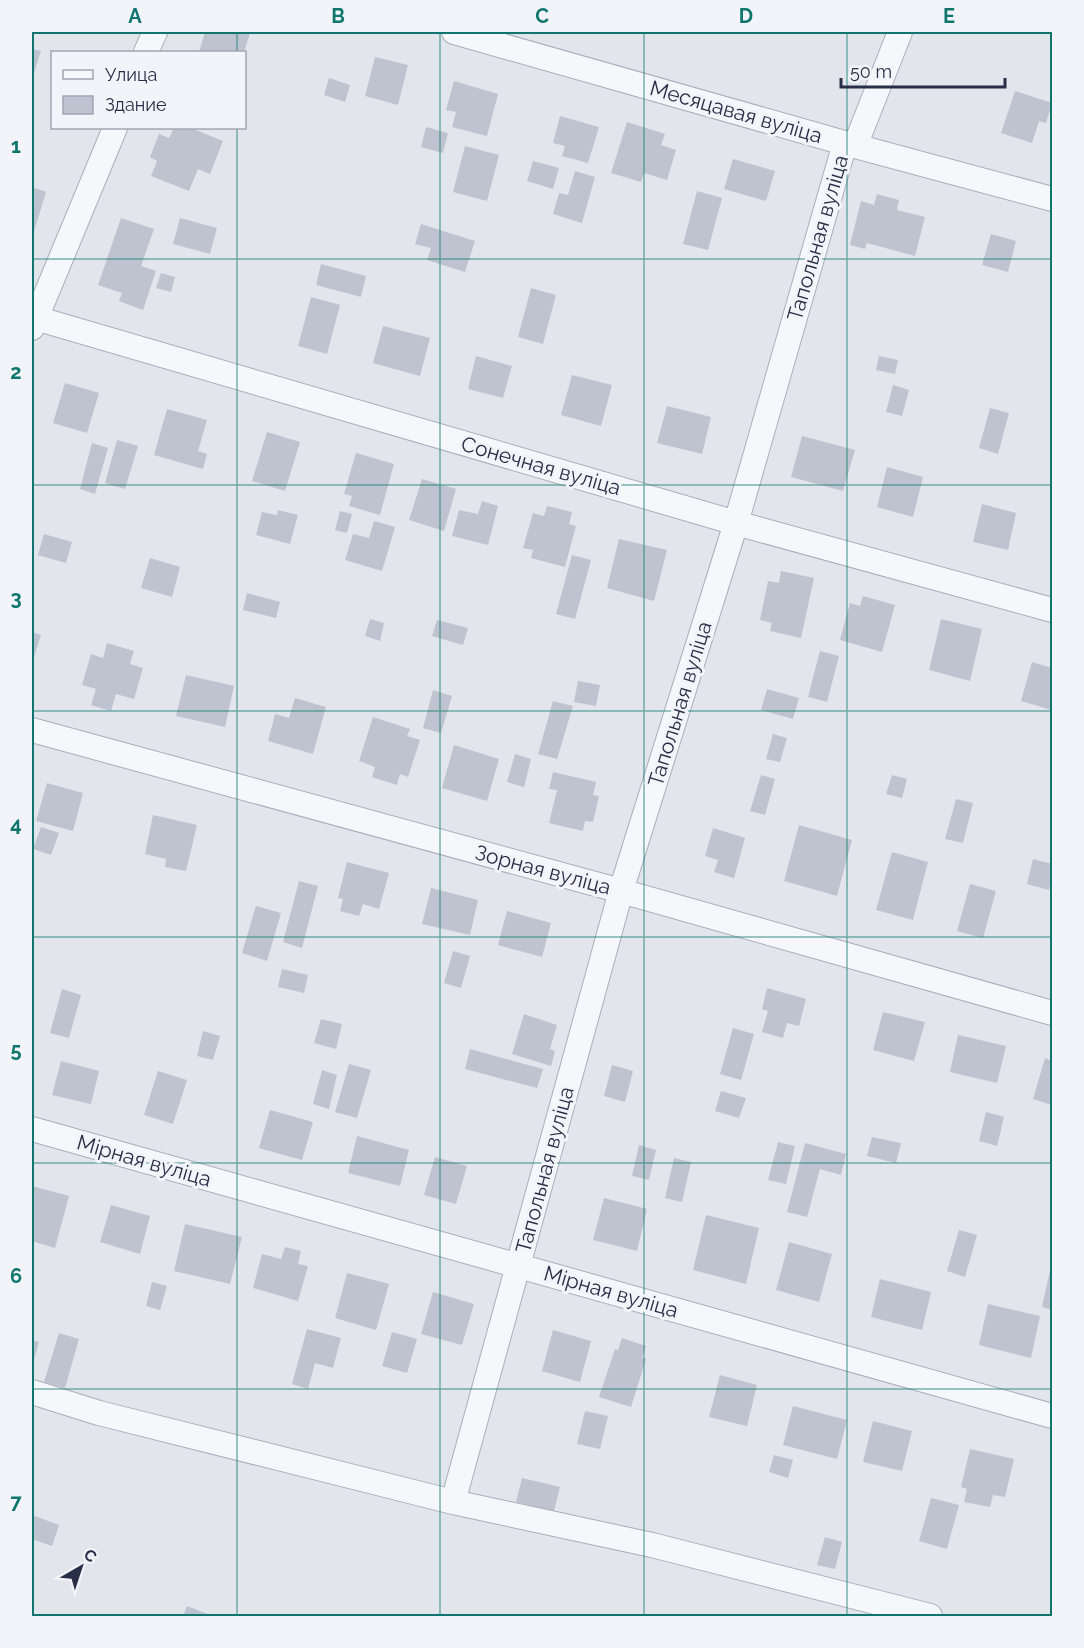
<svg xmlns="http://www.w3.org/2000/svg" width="1084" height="1648" font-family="Raleway,sans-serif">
<rect width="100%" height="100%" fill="#e2e5ec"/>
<path fill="#bfc3d0" d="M205,32H246L250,33L244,52H199Z
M32,49L41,51L32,79Z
M375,57L408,65L398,105L365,96Z
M329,78L350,85L345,102L324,95Z
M454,81L498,94L487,136L452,127L456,112L446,110Z
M1015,91L1052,103L1046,123L1039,121L1032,143L1001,133Z
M560,116L599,127L588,163L562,156L565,146L553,143Z
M627,122L665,134L661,145L676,150L667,180L644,173L641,182L611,173Z
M426,127L448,133L443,153L421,147Z
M174,128H191L223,141L210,174L198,169L189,191L151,176L157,161L150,157L159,134L169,138Z
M465,146L499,155L487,201L453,192Z
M733,159L775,171L766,201L724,189Z
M533,161L559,168L553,189L527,181Z
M575,171L595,177L582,223L553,214L559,193L568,195Z
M32,187L46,192L32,238Z
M697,191L722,198L708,250L683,244Z
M877,194L899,200L897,210L925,217L915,256L867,243L865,249L850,245L861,201L874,205Z
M121,218L154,229L141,266L156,271L143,310L119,301L122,293L98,285Z
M180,218L217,228L210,254L173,244Z
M421,224L475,241L465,272L427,260L431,248L415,244Z
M991,234L1016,241L1008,272L982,265Z
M321,264L366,276L361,297L316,285Z
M161,273L175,277L171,292L156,288Z
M531,288L556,295L543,344L518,337Z
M311,297L340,305L327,354L298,346Z
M383,326L430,338L420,376L373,363Z
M476,356L512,366L503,398L468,389Z
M879,356L898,360L895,374L876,370Z
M572,375L612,385L601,426L561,415Z
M65,383L99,393L87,433L53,423Z
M893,385L909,390L902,416L886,412Z
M667,406L711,417L702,454L657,443Z
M990,408L1009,413L998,454L979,448Z
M167,409L207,420L198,451L207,454L203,469L154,455Z
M267,432L300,442L285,491L252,481Z
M802,436L855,450L843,491L791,477Z
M117,440L138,446L125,489L105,483Z
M92,443L108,448L95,494L80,489Z
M356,453L394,464L380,515L349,506L352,496L344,494Z
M887,467L923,477L913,517L877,507Z
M422,479L456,489L444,531L409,520Z
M482,501L498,506L488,545L452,536L459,510L478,514Z
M982,504L1016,513L1008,550L973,542Z
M547,506L572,512L569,524L576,526L565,567L531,558L533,550L523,548L533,513L544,516Z
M278,510L298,515L290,544L256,535L262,512L277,515Z
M340,511L352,514L347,533L335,530Z
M374,521L395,527L382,571L345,560L353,534L369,538Z
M44,534L72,542L66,563L38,555Z
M619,539L667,550L654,601L607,588Z
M572,555L591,560L575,619L556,614Z
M150,558L180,567L172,597L141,588Z
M781,571L814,578L801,638L770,631L772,623L760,620L768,581L779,583Z
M247,593L280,602L276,618L243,610Z
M863,596L895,605L882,652L840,640L850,603L860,606Z
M370,619L384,623L380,641L365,636Z
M941,619L982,629L970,681L929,670Z
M437,620L468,628L463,645L432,636Z
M32,632L41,635L32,663Z
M107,643L134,651L130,664L143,668L134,699L116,694L111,711L91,705L96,689L82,685L91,654L103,658Z
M820,651L839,656L827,702L808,697Z
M1032,662L1052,668V710L1021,701Z
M186,675L234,686L225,727L176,716Z
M578,681L600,685L596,706L574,702Z
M767,689L799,698L793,719L761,710Z
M433,690L452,696L441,733L423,728Z
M295,698L326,707L313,754L268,741L275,714L289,718Z
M553,701L573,706L557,759L538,754Z
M373,717L410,729L407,736L420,740L408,777L400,774L397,785L372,777L375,767L359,761Z
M773,734L787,738L780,762L766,759Z
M454,745L499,759L487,801L442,788Z
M515,754L531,759L524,787L507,782Z
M553,772L596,782L593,795L599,796L593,822L585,821L583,831L549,823L557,790L549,789Z
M761,775L775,779L765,815L750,811Z
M892,775L907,779L902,798L886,794Z
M47,783L83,793L73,831L36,821Z
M956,799L973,803L963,843L945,839Z
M153,815L197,825L186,871L165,867L166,859L145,854Z
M799,825L852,840L837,896L784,881Z
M41,827L59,833L51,855L33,849Z
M713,828L745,838L734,878L714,872L718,860L705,856Z
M892,852L928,862L913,920L876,910Z
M1033,859L1052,864V874L1049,890L1027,884Z
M347,862L389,873L379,909L363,904L359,916L340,911L343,899L338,898Z
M299,881L318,886L302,948L283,942Z
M970,884L996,891L983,938L957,931Z
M431,888L478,900L470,935L422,924Z
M256,906L281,913L267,961L242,953Z
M507,911L551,923L542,957L498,945Z
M453,951L470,956L461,988L444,983Z
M282,969L308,975L304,993L278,987Z
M767,988L806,999L799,1026L787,1023L783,1038L762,1032L768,1011L762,1009Z
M62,989L81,995L69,1038L50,1033Z
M883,1012L925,1022L914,1061L873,1050Z
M524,1014L557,1025L550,1049L555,1051L551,1066L512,1054Z
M321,1019L342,1024L336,1049L314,1043Z
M733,1028L754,1034L741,1080L720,1074Z
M203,1031L220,1036L213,1060L197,1056Z
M958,1035L1006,1046L997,1083L950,1072Z
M470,1049L543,1069L537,1088L465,1069Z
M1045,1058L1052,1061V1105L1033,1099Z
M61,1061L99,1071L91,1104L52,1095Z
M349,1064L371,1070L357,1118L335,1112Z
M612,1065L633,1071L625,1102L604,1096Z
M322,1070L337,1075L329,1109L313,1104Z
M158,1071L187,1080L173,1124L144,1115Z
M721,1091L746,1098L739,1118L715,1111Z
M270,1110L313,1122L302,1160L259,1148Z
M986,1112L1004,1117L997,1146L979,1141Z
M357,1136L409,1150L400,1186L348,1173Z
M872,1137L901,1143L896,1163L867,1156Z
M778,1142L795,1146L786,1184L768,1180Z
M805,1143L846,1154L841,1175L820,1169L807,1217L787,1212Z
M639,1145L656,1150L649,1180L632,1176Z
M435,1157L467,1166L456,1204L424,1195Z
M674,1158L691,1162L682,1202L665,1198Z
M32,1186L69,1196L55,1248L32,1241Z
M604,1198L647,1209L637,1251L593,1240Z
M111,1205L150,1216L140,1254L100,1242Z
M706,1215L759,1228L746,1284L693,1270Z
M185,1224L242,1237L230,1284L174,1271Z
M959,1230L977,1235L965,1277L947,1271Z
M789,1242L832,1254L819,1302L776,1290Z
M285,1247L301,1251L298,1264L308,1266L298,1301L253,1288L262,1254L281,1259Z
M1050,1270H1052V1310L1042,1307Z
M347,1273L389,1284L376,1330L335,1318Z
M880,1279L931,1292L922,1330L871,1317Z
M152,1282L167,1286L160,1310L146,1306Z
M433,1292L474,1304L462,1345L421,1334Z
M988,1304L1040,1316L1031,1358L979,1345Z
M307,1329L341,1338L333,1368L315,1363L308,1389L292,1384Z
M553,1330L591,1341L580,1382L542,1371Z
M392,1332L417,1339L407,1373L382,1366Z
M59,1333L79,1339L65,1388L44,1382Z
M622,1338L646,1346L642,1358L646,1359L631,1407L599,1397L615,1349L618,1350Z
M32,1340L39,1342L32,1367Z
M720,1375L757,1385L747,1426L709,1417Z
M793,1406L847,1420L837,1459L783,1445Z
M585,1411L608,1416L600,1449L577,1444Z
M873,1421L912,1431L902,1471L863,1462Z
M970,1449L1014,1459L1005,1497L993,1495L990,1507L964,1502L967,1489L961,1487Z
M774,1455L793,1460L788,1478L769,1472Z
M522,1478L560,1487L554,1511L516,1502Z
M931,1498L959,1505L947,1549L919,1541Z
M32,1515L59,1525L52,1546L32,1539Z
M825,1537L842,1542L835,1569L817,1565Z
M187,1606L210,1615L209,1616H183Z"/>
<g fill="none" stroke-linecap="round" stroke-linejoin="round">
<g stroke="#aaaeba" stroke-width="26">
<path id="minor" d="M454,32L855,146L1052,199
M146,52L155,32
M855,146L900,32
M32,317L736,523L1052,610
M32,328L115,128
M32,730L621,891L1052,1013
M32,1129L1052,1416
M32,1392L99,1413L453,1502L652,1545L930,1616
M453,1502L621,891L736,523L845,143"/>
</g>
<use href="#minor" stroke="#f6f7fa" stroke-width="24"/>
</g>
<path fill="none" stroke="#0f766e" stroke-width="1.5" stroke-opacity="0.55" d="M237,32V52M440,32V1616M644,32V1616M847,32V1616M237,128V1616M32,259H1052M32,485H1052M32,711H1052M32,937H1052M32,1163H1052M32,1389H1052"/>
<g text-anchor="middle" stroke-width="6" stroke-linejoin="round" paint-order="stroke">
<g font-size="21" fill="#282e47" stroke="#f3f4f9">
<text transform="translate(736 112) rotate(16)" y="7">Месяцавая вуліца</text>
<text transform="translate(818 238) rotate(-74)" y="7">Тапольная вуліца</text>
<text transform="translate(541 466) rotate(16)" y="7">Сонечная вуліца</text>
<text transform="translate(680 704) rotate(-73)" y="7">Тапольная вуліца</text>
<text transform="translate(543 870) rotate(15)" y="7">Зорная вуліца</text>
<text transform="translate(144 1161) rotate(16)" y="7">Мірная вуліца</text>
<text transform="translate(545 1170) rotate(-75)" y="7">Тапольная вуліца</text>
<text transform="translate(611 1292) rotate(16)" y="7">Мірная вуліца</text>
</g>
</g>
<rect width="1084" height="1648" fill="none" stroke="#f3f4f9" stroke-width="66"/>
<rect x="51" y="51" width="195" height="78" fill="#f3f4f9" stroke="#a2a5b2" stroke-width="1.5"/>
<rect x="63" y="70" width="30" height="9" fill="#f6f7fa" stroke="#a2a5b2" stroke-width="1.5"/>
<text x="105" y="81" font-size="18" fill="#282e47">Улица</text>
<rect x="63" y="96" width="30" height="18" fill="#bfc3d0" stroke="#a2a5b2" stroke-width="1.5"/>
<text x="105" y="111" font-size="18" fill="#282e47">Здание</text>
<g transform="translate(81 1567) rotate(39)" stroke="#f3f4f9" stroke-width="4.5" paint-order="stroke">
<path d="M0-4.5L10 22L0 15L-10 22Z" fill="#282e47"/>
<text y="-9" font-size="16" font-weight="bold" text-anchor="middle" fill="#282e47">С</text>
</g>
<path d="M841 78v9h164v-9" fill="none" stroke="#282e47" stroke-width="3"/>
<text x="850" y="78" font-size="18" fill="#282e47" stroke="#f3f4f9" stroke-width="4.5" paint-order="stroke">50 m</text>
<rect x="33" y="33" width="1018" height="1582" fill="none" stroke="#0f766e" stroke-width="2"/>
<g font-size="20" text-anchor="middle" font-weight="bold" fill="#0f766e">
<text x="135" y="23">A</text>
<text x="338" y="23">B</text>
<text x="542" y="23">C</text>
<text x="746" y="23">D</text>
<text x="949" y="23">E</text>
<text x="16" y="153">1</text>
<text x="16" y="379">2</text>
<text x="16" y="605">3</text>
<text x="16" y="831">4</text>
<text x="16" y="1057">5</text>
<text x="16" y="1283">6</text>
<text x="16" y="1509">7</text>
</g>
</svg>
